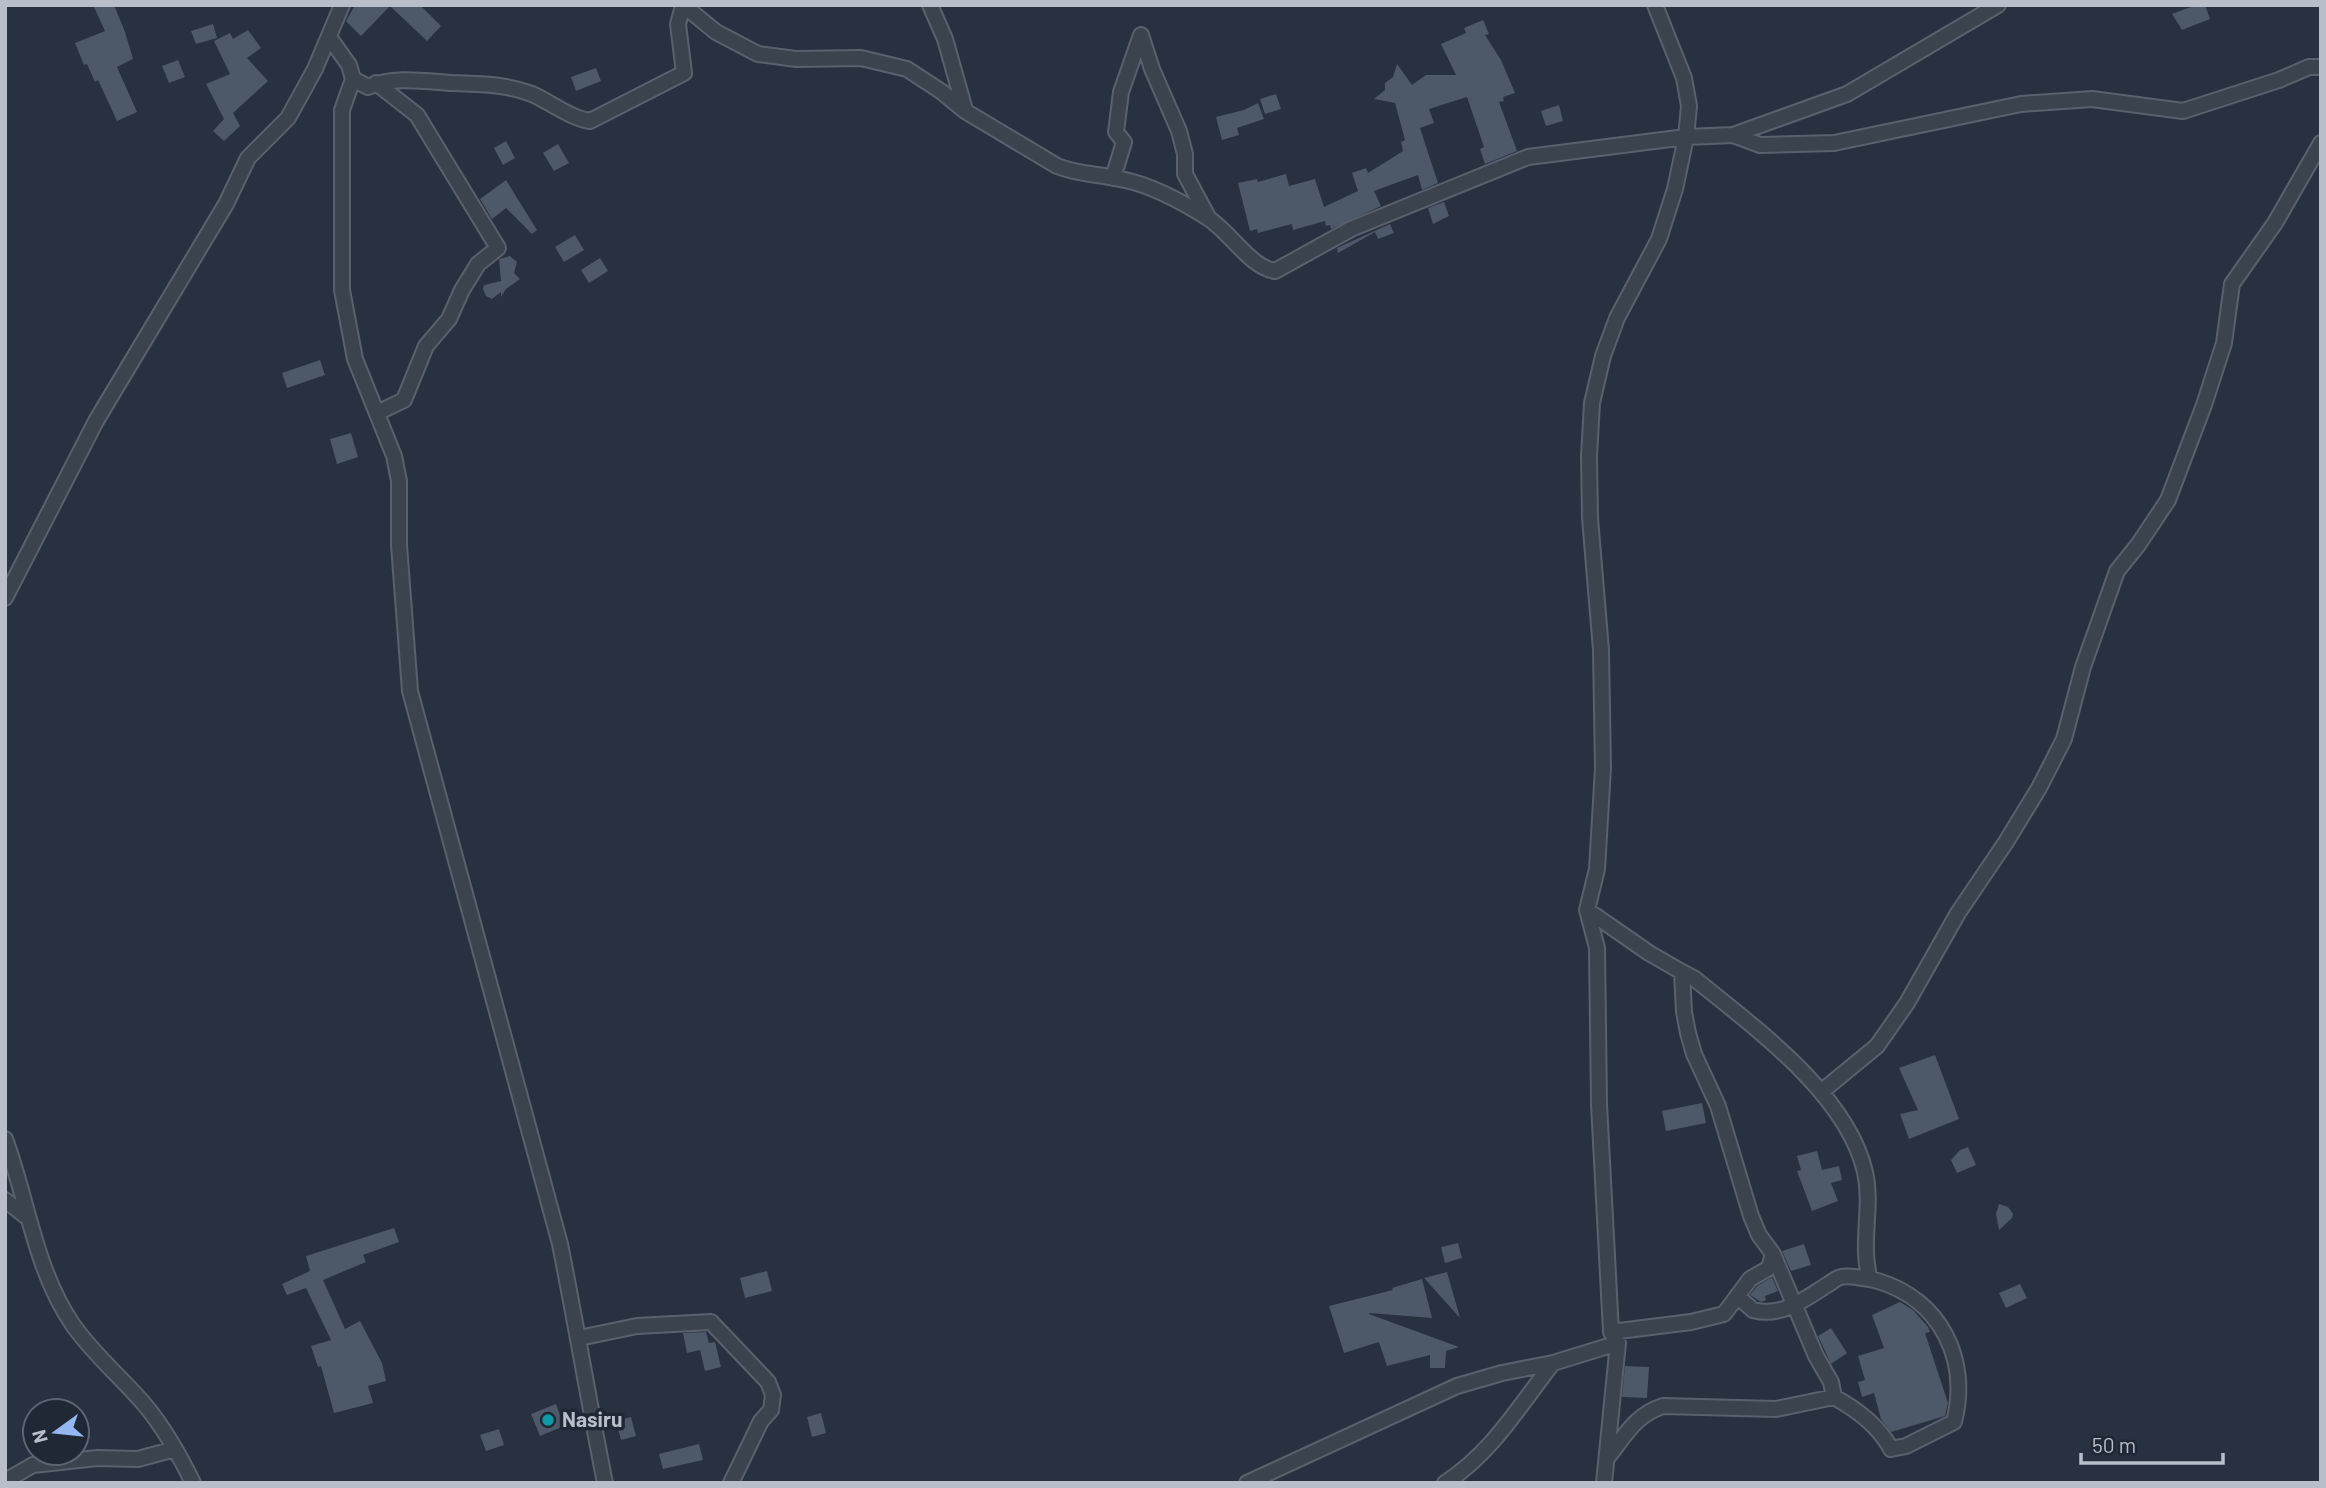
<svg xmlns="http://www.w3.org/2000/svg" width="2326" height="1488" font-family="Barlow,sans-serif">
<rect width="100%" height="100%" fill="#27313f"/>
<path fill="#4d5868" d="M93,5H114L125,32L133,59L117,67L137,112L117,121L98,80L95,82L87,64L84,65L75,43L105,31Z
M355,5H420L441,26L427,41L390,6L361,36L346,21Z
M2196,5H2205L2210,19L2182,30L2172,14Z
M1483,20L1489,34L1485,35L1501,60L1515,93L1503,97L1504,101L1499,102L1517,151L1485,164L1480,149L1484,147L1467,97L1429,109L1434,123L1420,128L1438,183L1422,190L1418,175L1374,191L1381,206L1331,229L1330,225L1326,226L1325,221L1293,230L1292,224L1258,233L1257,229L1250,231L1238,183L1257,179L1258,182L1286,174L1289,186L1315,179L1324,207L1358,191L1352,173L1366,168L1368,173L1403,151L1401,142L1405,140L1395,103L1374,99L1385,90V83L1393,77L1397,64L1412,85L1426,75H1456L1441,44L1466,33L1464,28Z
M213,24L217,38L196,44L191,31Z
M248,30L261,48L247,58L268,81L233,113L240,126L224,141L213,131L224,119L206,84L230,74L214,41L230,33L233,39Z
M178,60L185,77L169,83L162,66Z
M596,68L601,81L576,91L571,77Z
M1276,94L1281,109L1265,114L1260,99Z
M1258,103L1264,119L1237,128L1239,135L1222,140L1216,117L1244,110Z
M1559,105L1563,121L1546,126L1541,111Z
M506,141L515,158L503,165L494,148Z
M558,144L569,163L554,171L543,153Z
M506,180L537,230L532,234L506,208L492,219L480,199Z
M1444,202L1449,216L1433,224L1428,208Z
M1390,224L1394,233L1378,239L1375,232L1338,253L1337,248Z
M575,235L584,250L564,262L555,247Z
M510,256L517,262L514,273L520,279L506,289L501,297V292L492,299L486,296L483,289L484,285L501,281L499,259Z
M600,258L608,271L589,283L581,270Z
M320,360L325,375L287,388L282,373Z
M351,433L358,457L337,464L330,439Z
M1935,1055L1959,1119L1909,1139L1900,1114L1918,1110L1899,1068Z
M1702,1103L1706,1123L1666,1131L1662,1111Z
M1968,1147L1976,1165L1957,1173L1951,1160L1960,1150Z
M1817,1151L1822,1170L1839,1166L1842,1180L1831,1183L1838,1201L1812,1211L1797,1171L1801,1170L1797,1156Z
M1999,1204L2008,1207L2013,1214L2012,1218L1999,1230L1996,1214Z
M394,1228L399,1242L363,1255L366,1262L323,1280L345,1329L360,1321L382,1363L386,1381L368,1386L373,1403L334,1413L321,1366L318,1367L311,1346L331,1340L306,1288L287,1295L282,1284L310,1271L306,1256Z
M1458,1243L1462,1258L1445,1263L1441,1247Z
M1804,1244L1811,1265L1791,1271L1782,1251Z
M767,1271L772,1291L745,1298L740,1278Z
M1447,1272L1460,1318L1424,1278Z
M1772,1277L1778,1291L1765,1296L1766,1300L1761,1302L1750,1295L1757,1286Z
M1422,1279L1432,1318L1369,1313V1314L1459,1347L1446,1351L1445,1368H1430V1355L1387,1366L1379,1342L1344,1353L1329,1306L1393,1290L1392,1288Z
M2020,1284L2027,1298L2006,1308L1999,1293Z
M1900,1302L1913,1310L1928,1327L1930,1332L1925,1333L1948,1403L1945,1416L1891,1432L1881,1419L1874,1393L1862,1397L1858,1382L1865,1380L1858,1356L1884,1348L1872,1315Z
M1831,1328L1847,1353L1831,1364L1818,1336Z
M706,1332L709,1343L715,1342L721,1367L705,1371L700,1350L687,1353L683,1333Z
M1625,1366L1649,1367L1647,1398L1622,1397Z
M556,1404L564,1426L540,1436L531,1414Z
M821,1413L826,1433L812,1437L807,1417Z
M631,1417L636,1436L621,1440L616,1421Z
M499,1429L504,1445L486,1451L480,1435Z
M699,1444L703,1460L663,1469L659,1454Z"/>
<g fill="none" stroke-linecap="round" stroke-linejoin="round">
<g stroke="#59616d" stroke-width="18">
<path id="street" d="M683,5L716,32L758,54L796,59L861,58L907,69L942,92L965,111L1057,166C1079,175 1102,174 1125,180C1154,186 1184,203 1208,218C1231,233 1250,267 1275,271L1351,229L1528,157L1686,137L1733,135L1760,145L1834,143L2021,104L2092,99L2183,111L2279,80L2309,67H2321
M930,5L945,39L965,110
M329,37L349,65L353,79L342,110V290L355,359L394,456L399,481V545L410,691L560,1244C576,1324 589,1403 605,1483
M353,79L368,87C394,76 424,81 452,83C480,84 506,84 532,94C550,102 570,118 590,121L684,73L678,24L683,6
M376,83L417,115L498,248L478,264L462,290L449,319L426,346L404,400L377,413
M1733,135L1847,94L1998,5
M1113,178L1124,142L1116,132L1121,92L1141,35L1152,69L1179,131L1185,154V174L1208,217
M5,598L96,421L226,204L248,158L288,118L315,69L342,5
M1587,910L1649,953L1682,972L1684,1012L1688,1033L1694,1054L1718,1106L1751,1216L1759,1235L1773,1254L1816,1356L1831,1382L1834,1397
M1682,972L1695,979C1755,1028 1847,1094 1865,1172C1871,1199 1865,1225 1866,1252C1866,1261 1868,1270 1869,1278
M1821,1092L1877,1046L1907,1003L1958,913L2006,842L2039,788L2064,739L2083,667L2117,571L2138,545L2168,500L2204,405L2224,343L2232,284L2275,223L2321,143
M5,1139C28,1201 35,1270 73,1325C94,1355 122,1378 145,1405C164,1428 180,1456 193,1483
M5,1200L28,1218
M1611,1332L1691,1322L1724,1314L1750,1279L1769,1268L1773,1254
M579,1338L637,1326L711,1322L768,1382L773,1395L771,1410L761,1421L731,1483
M1607,1458C1625,1436 1635,1415 1663,1406L1776,1409L1834,1397C1856,1409 1879,1426 1891,1449L1906,1446L1954,1422C1970,1360 1941,1300 1878,1281C1871,1279 1847,1275 1841,1277C1836,1278 1831,1283 1827,1285C1805,1299 1781,1318 1753,1310L1737,1296
M5,1481L33,1465L97,1458L138,1459L175,1449
M1247,1483L1457,1386L1502,1373L1553,1363L1618,1343
M1445,1483C1492,1453 1519,1406 1553,1363
M1604,1483L1618,1343L1611,1332L1599,1104L1597,948L1587,910L1597,869L1603,768L1601,650L1590,518L1589,456L1592,403L1603,356L1617,318L1659,239L1675,189L1686,137L1689,106L1684,78L1655,5"/>
</g>
<use href="#street" stroke="#3b434f" stroke-width="14"/>
</g>
<circle fill="#0f9aa8" stroke="#202835" stroke-width="2.5" cx="548" cy="1420" r="7"/>
<g text-anchor="middle" stroke-width="7" stroke-linejoin="round" paint-order="stroke">
<g font-size="21" font-weight="bold" fill="#b8beca" stroke="#202835" text-anchor="start">
<text x="562" y="1427">Nasiru</text>
</g>
</g>
<rect width="2326" height="1488" fill="none" stroke="#b8beca" stroke-width="14"/>
<g transform="translate(56 1432) rotate(255)"><circle r="33" fill="#202835" stroke="#5d6471" stroke-width="2"/>
<path d="M0-5L12 26L0 18L-12 26Z" fill="#94b7f2"/>
<text y="-10" font-size="19" font-weight="bold" text-anchor="middle" fill="#b8beca">N</text>
</g>
<path d="M2081 1453v10h142v-10" fill="none" stroke="#b8beca" stroke-width="3.5"/>
<text x="2092" y="1453" font-size="21" fill="#b8beca" stroke="#202835" stroke-width="5" paint-order="stroke">50 m</text>
</svg>
